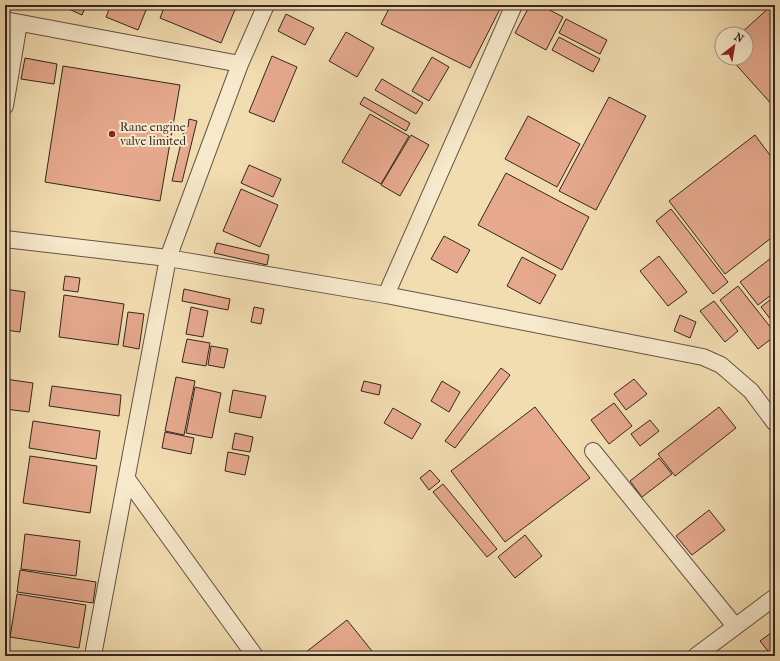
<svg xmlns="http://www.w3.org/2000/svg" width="780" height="661" viewBox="0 0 780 661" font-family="'IM FELL French Canon',serif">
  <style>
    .building { fill: #e6a98e; stroke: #342620 }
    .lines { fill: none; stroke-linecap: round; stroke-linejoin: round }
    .street-casing { stroke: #645444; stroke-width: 18 }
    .street { stroke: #f7e9cc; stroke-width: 16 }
    .poi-dot { fill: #8f2418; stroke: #f7e9cc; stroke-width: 1.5 }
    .labels { text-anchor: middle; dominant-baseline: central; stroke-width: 4; stroke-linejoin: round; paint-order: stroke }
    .poi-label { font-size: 12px; fill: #342620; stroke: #f7e9cc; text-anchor: start }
  </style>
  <rect width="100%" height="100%" fill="#f2ddb1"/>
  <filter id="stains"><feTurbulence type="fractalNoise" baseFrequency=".005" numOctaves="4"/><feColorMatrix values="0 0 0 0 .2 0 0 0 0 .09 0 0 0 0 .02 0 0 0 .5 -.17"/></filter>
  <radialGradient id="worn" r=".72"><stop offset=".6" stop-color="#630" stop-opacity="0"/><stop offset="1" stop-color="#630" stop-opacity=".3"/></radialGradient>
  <path class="building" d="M60 5H86L82 15Z
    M111 5H148L138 30 106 17Z
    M165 5H237L221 43 160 18Z
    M391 5H502L470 68 381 24Z
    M530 5H540L563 17 546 50 515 33Z
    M772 5H775V108L730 58H746V34H740Z
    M286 14 314 28 305 45 278 31Z
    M566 19 607 40 600 54 559 33Z
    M346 32 374 48 357 77 329 61Z
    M559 37 600 59 593 72 552 50Z
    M272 56 297 67 274 122 249 112Z
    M432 57 449 67 429 101 412 91Z
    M25 58 57 64 54 84 21 79Z
    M63 66 180 85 160 201 45 182Z
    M382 79 423 103 416 114 375 90Z
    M364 97 410 123 406 131 360 104Z
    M609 97 646 116 596 210 559 191Z
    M370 114 409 136 381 184 342 162Z
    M528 116 580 144 557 187 505 159Z
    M189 119 197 121 182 182 172 181 185 126 188 127Z
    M411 135 429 145 400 196 381 185Z
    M755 135 775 162V235L725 274 669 201Z
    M249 165 281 179 273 197 241 183Z
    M506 173 589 217 562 270 478 225Z
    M241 189 278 205 260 247 223 231Z
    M671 209 728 282 713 294 656 221Z
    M444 236 470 250 457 273 431 259Z
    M217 243 269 255 267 265 214 253Z
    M775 255V292L758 305 740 282Z
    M659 256 687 292 668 306 640 271Z
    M522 257 556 275 540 304 507 286Z
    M65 276 80 278 78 292 63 290Z
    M738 286 775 333V336L758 349 720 300Z
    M5 289 25 292 20 332 5 330Z
    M184 289 230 299 228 310 182 301Z
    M64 295 124 304 118 345 59 337Z
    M775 296V325L761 307Z
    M714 301 738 331 725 342 700 311Z
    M191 307 208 311 203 337 186 334Z
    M254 307 264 309 261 324 251 322Z
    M128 312 144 314 139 349 123 346Z
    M680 315 696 322 690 338 674 331Z
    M187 339 210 343 206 366 182 362Z
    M211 346 228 349 224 368 208 365Z
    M501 368 510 375 455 448 445 441Z
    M176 377 195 381 184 435 165 431Z
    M5 379 33 383 29 412 5 409Z
    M634 379 647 394 626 410 614 394Z
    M364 381 381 385 379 395 361 391Z
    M442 381 460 392 449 412 431 401Z
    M52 386 121 395 119 416 49 406Z
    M195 387 221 393 212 438 186 433Z
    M233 390 266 396 261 418 229 412Z
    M614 403 632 426 609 444 591 420Z
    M535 407 590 478 505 542 451 471Z
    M719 407 736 428 675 476 658 454Z
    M393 408 421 424 412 439 384 423Z
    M650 420 659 431 640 446 631 434Z
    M33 421 100 431 96 459 29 448Z
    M165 432 194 438 191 454 162 448Z
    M235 433 253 437 250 452 232 449Z
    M228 452 249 456 245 475 225 471Z
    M30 456 97 466 90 513 23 503Z
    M659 458 672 474 642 497 630 481Z
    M430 470 440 481 429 490 420 478Z
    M443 484 497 549 487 557 433 492Z
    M709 510 725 530 692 555 676 536Z
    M25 534 80 541 76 576 21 569Z
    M525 535 542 556 515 578 498 557Z
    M20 570 96 582 93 603 17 592Z
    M17 594 86 605 79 648 10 637Z
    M347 620 376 656H301Z
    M775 630V656H772L760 641Z"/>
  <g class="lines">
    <defs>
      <path id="street" d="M5 20 240 64
        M5 106 19 23
        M5 239 168 258 386 295 703 357 721 365 751 391 775 423
        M386 295 514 5
        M593 451 735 626
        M127 479 255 656
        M94 650 168 258 240 64 266 5
        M696 656 775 597"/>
    </defs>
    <use href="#street" class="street-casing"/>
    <use href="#street" class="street"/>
  </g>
  <circle class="poi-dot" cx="112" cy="134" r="4"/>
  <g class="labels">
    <g class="poi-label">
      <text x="120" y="127">Rane engine<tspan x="120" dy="14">valve limited</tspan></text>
    </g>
  </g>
  <rect width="780" height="661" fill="none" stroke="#f2ddb1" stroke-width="20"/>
  <rect x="6" y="6" width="768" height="649" fill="none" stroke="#342620" stroke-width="2"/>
  <rect x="10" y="10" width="760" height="641" fill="none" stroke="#342620"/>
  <g transform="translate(734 46) rotate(31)"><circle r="19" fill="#f7e9cc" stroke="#a99b87"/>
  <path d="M0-3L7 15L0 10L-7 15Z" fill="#8f2418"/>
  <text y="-6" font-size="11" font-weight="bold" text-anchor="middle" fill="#342620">N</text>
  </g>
  <rect width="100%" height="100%" filter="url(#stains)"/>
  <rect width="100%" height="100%" fill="url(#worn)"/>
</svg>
